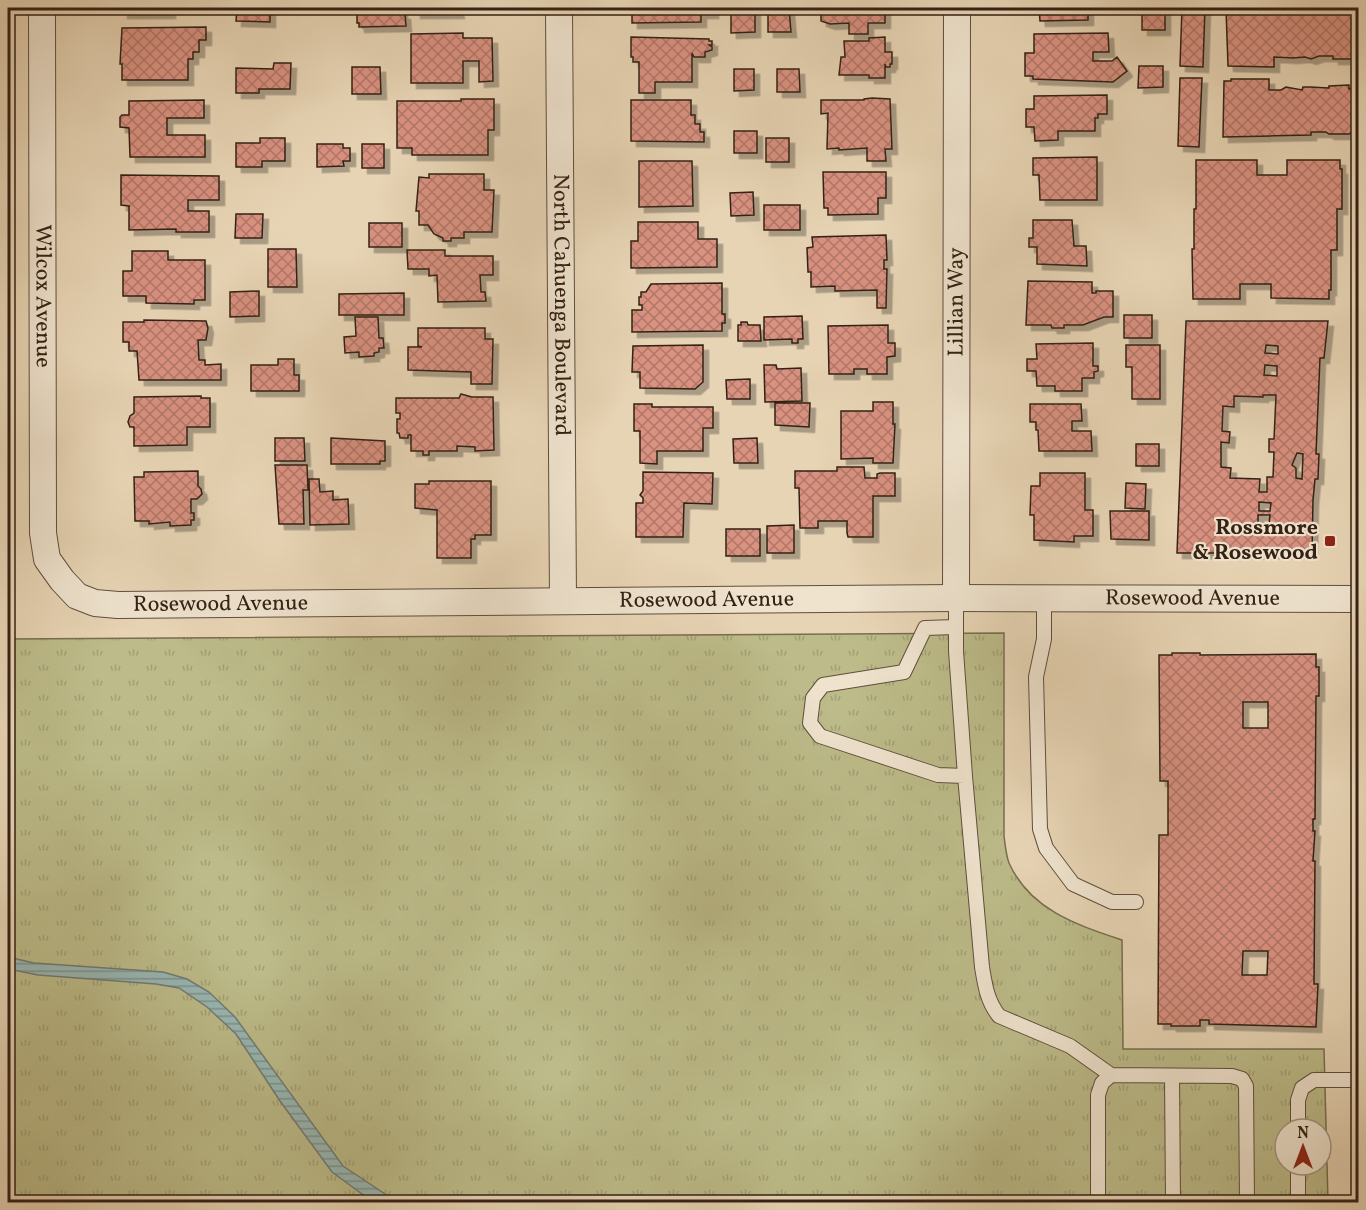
<svg xmlns="http://www.w3.org/2000/svg" width="1366" height="1210" viewBox="0 0 1366 1210" font-family="Vollkorn,serif">
  <style>
    .grass { fill: url(#grass-tufts); stroke: #786e4e; stroke-width: 1.5; fill-rule: evenodd }
    .water { fill: url(#water-rules); stroke: #707b73; stroke-width: 1.5 }
    .building { fill: url(#building-cross-hatch); stroke: #332114; stroke-width: 1.5; fill-rule: evenodd; filter: url(#shadow) }
    .lines { fill: none; stroke-linecap: round; stroke-linejoin: round }
    .service-casing { stroke: #604e3c; stroke-width: 16 }
    .minor-casing { stroke: #604e3c; stroke-width: 28 }
    .service { stroke: #efe3ce; stroke-width: 14 }
    .minor { stroke: #efe3ce; stroke-width: 26 }
    .poi-dot { fill: #8f2418; stroke: #efe3ce; stroke-width: 2 }
    .labels { text-anchor: middle; dominant-baseline: central; stroke-width: 4.5; stroke-linejoin: round; paint-order: stroke }
    .street-label { font-size: 22px; fill: #332114; stroke: #efe3ce }
    .poi-label { font-size: 22px; font-weight: bold; fill: #332114; stroke: #efe3ce; text-anchor: end }
  </style>
  <defs>
    <pattern id="grass-tufts" width="24" height="20" patternUnits="userSpaceOnUse" patternTransform="scale(1.5)"><rect width="24" height="20" fill="#bcbb89"/><path d="M3 7l-1-3M5 7V3M7 7l1-3M15 17l-1-3M17 17v-4M19 17l1-3" fill="none" stroke="#a2a075"/></pattern>
    <pattern id="water-rules" width="6" height="5" patternUnits="userSpaceOnUse" patternTransform="scale(1.5)"><rect width="6" height="5" fill="#98b7b3"/><path d="M0 2.5h6" fill="none" stroke="#7d9490"/></pattern>
    <pattern id="building-cross-hatch" width="8" height="8" patternUnits="userSpaceOnUse" patternTransform="scale(1.5)"><rect width="8" height="8" fill="#d99180"/><path d="M0 0l8 8M0 8l8-8" fill="none" stroke="#b17668"/></pattern>
    <filter id="shadow"><feDropShadow dx="5.5" dy="5.5" stdDeviation="0" flood-color="#0004"/></filter>
  </defs>
  <rect width="100%" height="100%" fill="#e7d4b4"/>
  <filter id="stains"><feTurbulence type="fractalNoise" baseFrequency=".00333" numOctaves="4"/><feColorMatrix values="0 0 0 0 .2 0 0 0 0 .09 0 0 0 0 .02 0 0 0 .5 -.17"/></filter>
  <radialGradient id="worn" r=".72"><stop offset=".6" stop-color="#630" stop-opacity="0"/><stop offset="1" stop-color="#630" stop-opacity=".3"/></radialGradient>
  <path class="grass" d="M1004 633V836C1005 844 1006 855 1009 863 1030 910 1077 925 1122 940L1123 1049H1324L1328 1202H8V639ZM1285 1129H1321V1165H1285Z"/>
  <path class="water" d="M8 957 34 963 163 972 187 979 209 992 235 1017 343 1166 397 1202H373L332 1172 280 1101 236 1034 207 1007 179 988 156 984 38 975 8 969Z"/>
  <path class="building" d="M122 8H170V13H122Z
    M237 8H270V22L236 21Z
    M357 8H402V14H405L406 26 359 27V23H357Z
    M415 8H469L458 9 459 13H415Z
    M632 8H713V13H701V22L632 23Z
    M731 8H755V32L731 33Z
    M768 8H789L791 32H768Z
    M821 8H885V23H868V34H849V23L830 24 821 21Z
    M1039 8H1090H1088V20L1040 21Z
    M1142 8H1165V30H1142Z
    M1182 8H1205L1203 67 1180 66Z
    M1280 8V11H1289V14H1294V9H1308V14L1330 13V9L1356 8V57H1353V59H1333V56H1319L1311 59 1305 57 1293 58 1274 57V67L1228 66 1226 9Z
    M206 27V40H199V52H193V59H188V80H122V64H120L122 28Z
    M463 33V38H492L493 81 479 82V61H463V83H411V34Z
    M1108 33 1109 52H1093V61H1112L1117 57 1127 71 1113 82 1033 79V76H1025V53H1034V34Z
    M631 37 709 39V41H712V45H709L712 47V50L705 52V57H694L692 53V82H655V93H639V62H633V57H631Z
    M885 37V52H892V64H890V67H886L885 64V78H869V75H839L841 57H845L844 41H869V38Z
    M274 63H291L290 89H259V93H236V68L273 69Z
    M1139 66H1163V87L1138 88Z
    M352 67H380L381 94H352Z
    M734 69H754V90L734 91Z
    M777 69H799L800 92H777Z
    M1180 78H1202L1199 147 1178 146Z
    M1231 79H1269V90H1281L1286 87 1302 90 1303 87H1310L1329 88V86L1349 85V89L1352 88 1353 131 1349 134H1329L1326 132H1311V135L1223 137 1224 81H1231Z
    M1107 95V114H1098V118H1095V131H1058V140L1035 141 1034 127H1026V109H1034V96Z
    M872 98 890 99 892 149H885L886 161H867V148L839 150V148L827 149 828 113 821 114V100H864V99Z
    M461 99H494V130H488V155H412V148H397V101H461Z
    M204 100V118H167V135H205V157H130L129 128 120 127V117L122 115H129V101Z
    M631 100H691V115H695V124H700V132H704V142L631 141Z
    M734 131H757V153H734Z
    M260 138H285V161H262V167H236V143H260Z
    M766 138H789V162H766Z
    M317 144H343V148H350V161H343L344 166 317 167Z
    M362 144H384V168H362Z
    M1097 157V200H1040L1039 175H1033V158Z
    M1196 160H1257V175H1287V160H1340V169H1342V209H1337V250H1331V290H1329V299L1271 298V284H1240V299H1193L1192 249H1194V209H1196Z
    M639 161H692L693 206 639 207Z
    M823 172H886V198H878V214L828 215V208H824Z
    M429 174H484V190H494L492 232H464V238H451V241H443V238L434 234 428 225H419V211H416L419 177 429 178Z
    M121 175 219 176V200H188V211H209V232H176V229L129 230V206L121 205Z
    M753 192 754 215 731 216 730 193Z
    M764 205H800V230H764Z
    M236 214H263L262 238H235Z
    M1033 220H1072L1074 246H1086L1087 266 1037 264V247H1029V238H1033Z
    M638 222H698V239H717V267L631 268V241H638Z
    M369 223H402V247H369Z
    M886 235 887 260H884V269H887L886 308H877V290L835 291V286L811 287V272H808L807 248 813 247 812 237Z
    M268 249H296L297 287H268Z
    M407 250H445V256H493V275H480L481 292H485L486 301 438 302 437 275 429 276V269H408Z
    M132 251H168V260H205V300H194V304L146 303V296H123V271H132Z
    M1028 281 1092 282V293H1096V291H1113V317H1104L1083 325H1064V328H1052L1051 325H1026Z
    M722 283V314H725V323H722V331L632 332V310H642V305H639V297H641V292H646L651 284Z
    M259 291V316L230 317V292Z
    M404 293V315H339V294Z
    M1124 315H1152V338H1124Z
    M802 316 803 339H798V343H792V339L764 340V317Z
    M355 317H378L379 338H383L384 348H379V352L374 353V356L359 357V352L345 353 344 337 356 336Z
    M144 320 206 321 208 328 206 340H198L199 360H205V365L221 364V380H139L137 351H129V342H123V322H144Z
    M1186 321H1328L1324 358H1320L1316 454H1319L1318 479H1315L1313 500 1312 553H1177ZM1266 345 1278 346V354L1265 353ZM1265 365 1277 366V376L1264 375ZM1263 395H1276L1274 439H1269V452H1274L1273 477H1267V492H1259L1260 479 1230 478 1231 468 1221 467V442L1229 443 1230 432 1222 431 1223 406 1234 407V396L1263 397ZM1297 453 1303 454 1302 479 1296 478V468L1292 465ZM1259 502 1271 503 1270 511H1259ZM1258 515H1270L1269 524 1258 523Z
    M741 322H747L748 325H760L761 341H738V325H741Z
    M888 325V343H895V356L887 357V374H867V369H854V374H829L828 326Z
    M418 328H485V339H493L492 384H471V372L408 370V347H422L418 346Z
    M1093 343V366H1098V371L1094 372V378H1082V391H1055V386H1037L1036 371H1027V359H1037L1036 344Z
    M703 345V382L695 389 640 388V372H632L633 346Z
    M1126 345H1160V399H1132V367H1126Z
    M278 359H294V375H299V391H251V365H278Z
    M764 365H776L777 369 801 368 802 401 765 402Z
    M750 379V399H727L726 380Z
    M461 394 472 397H493L494 450 475 451V447L457 446V451H429V455H423V451H411V435H408V438H400L399 433H397V419H400V413H396V398H459Z
    M201 396V398H210V427H187V445L134 446V427H130L128 422 130 416 134 413V397Z
    M873 402H893V424H895L893 463H873V458L841 459V411H873Z
    M775 403H810L809 427 775 425Z
    M634 404H652V407H713V428H703V451H657V464L640 463V431H634Z
    M1030 404H1081L1082 421H1072V431H1091L1092 451H1039L1038 430H1036V422H1030Z
    M275 438H304L305 461H275Z
    M331 438 385 441V461H380V464H331Z
    M757 438 758 463H734L733 439Z
    M1136 444H1159V466H1136Z
    M275 465H307L308 490H303L304 524H279Z
    M837 467H864L865 478H877V474L880 473H895V496H873V537H848L847 533V521H818V528H800L799 488H795V471H837Z
    M198 471V486L201 489 202 494 197 499H191V513H194V520H191V525L170 526V522L149 524V521H135L134 477H144V472Z
    M643 472 713 473 712 504 684 503 683 537H636V503H643V498L640 495 643 491Z
    M1040 473H1085V510H1093V536H1074V542L1034 540V515H1030L1031 486H1040Z
    M309 479H319L320 492 333 491V500L348 499 349 524 310 525Z
    M429 481H491V535H475V539H471V558H437V510L415 508V484H429Z
    M1126 483 1146 484 1145 509 1125 508Z
    M1110 511H1149V540L1111 539Z
    M794 525V553H767V526Z
    M726 529H760V556H726Z
    M1172 653H1200V655L1316 654V667H1319V696H1316L1315 819H1313V831H1315L1313 861H1315L1314 984H1318L1316 1027 1209 1024V1020H1200V1026H1171V1024H1158L1159 835H1168V781H1160L1159 655H1172ZM1243 702H1268V728H1243ZM1243 951H1268L1267 975H1242Z"/>
  <g class="lines">
    <defs>
      <path id="service" d="M956 598V651L965 776 982 967C985 985 987 1001 999 1016L1070 1046 1111 1075 1232 1076 1242 1079 1246 1086 1247 1202
        M1044 600V639L1036 677 1040 829 1046 848 1073 884 1112 902H1136
        M955 627 925 628 904 672 823 685 813 698 810 723 820 736 926 771 938 775 965 776
        M1172 1076 1173 1202
        M1298 1129V1100L1302 1088 1314 1080H1358
        M1298 1165V1202
        M1098 1202V1095L1102 1083 1111 1075"/>
      <g id="minor">
        <path id="s1" d="M42 8 43 533 47 559 62 580 77 596 95 603 118 605 956 598 1358 599"/>
        <path id="s2" d="M559 8 563 601"/>
        <path id="s3" d="M956 598 957 8"/>
      </g>
    </defs>
    <use href="#service" class="service-casing"/>
    <use href="#minor" class="minor-casing"/>
    <use href="#service" class="service"/>
    <use href="#minor" class="minor"/>
  </g>
  <rect class="poi-dot" x="1324" y="535" width="12" height="12" rx="3"/>
  <g class="labels">
    <g class="street-label">
      <text stroke="none"><textPath href="#s1" startOffset="288">Wilcox Avenue</textPath></text>
      <text stroke="none"><textPath href="#s3" startOffset="296">Lillian Way</textPath></text>
      <text stroke="none"><textPath href="#s2" startOffset="297">North Cahuenga Boulevard</textPath></text>
      <text stroke="none"><textPath href="#s1" startOffset="1716">Rosewood Avenue</textPath></text>
      <text stroke="none"><textPath href="#s1" startOffset="1230">Rosewood Avenue</textPath></text>
      <text stroke="none"><textPath href="#s1" startOffset="744">Rosewood Avenue</textPath></text>
    </g>
    <g class="poi-label">
      <text x="1318" y="528">Rossmore<tspan x="1318" dy="25">&amp; Rosewood</tspan></text>
    </g>
  </g>
  <rect width="1366" height="1210" fill="none" stroke="#e7d4b4" stroke-width="30"/>
  <rect x="9" y="9" width="1348" height="1192" fill="none" stroke="#332114" stroke-width="3"/>
  <rect x="15" y="15" width="1336" height="1180" fill="none" stroke="#332114" stroke-width="1.5"/>
  <g transform="translate(1303 1147)"><circle r="28" fill="#efe3ce" stroke="#a49584" stroke-width="1.5"/>
  <path d="M0-4.5L10 22L0 15L-10 22Z" fill="#8f2418"/>
  <text y="-9" font-size="16" font-weight="bold" text-anchor="middle" fill="#332114">N</text>
  </g>
  <rect width="100%" height="100%" filter="url(#stains)"/>
  <rect width="100%" height="100%" fill="url(#worn)"/>
</svg>
